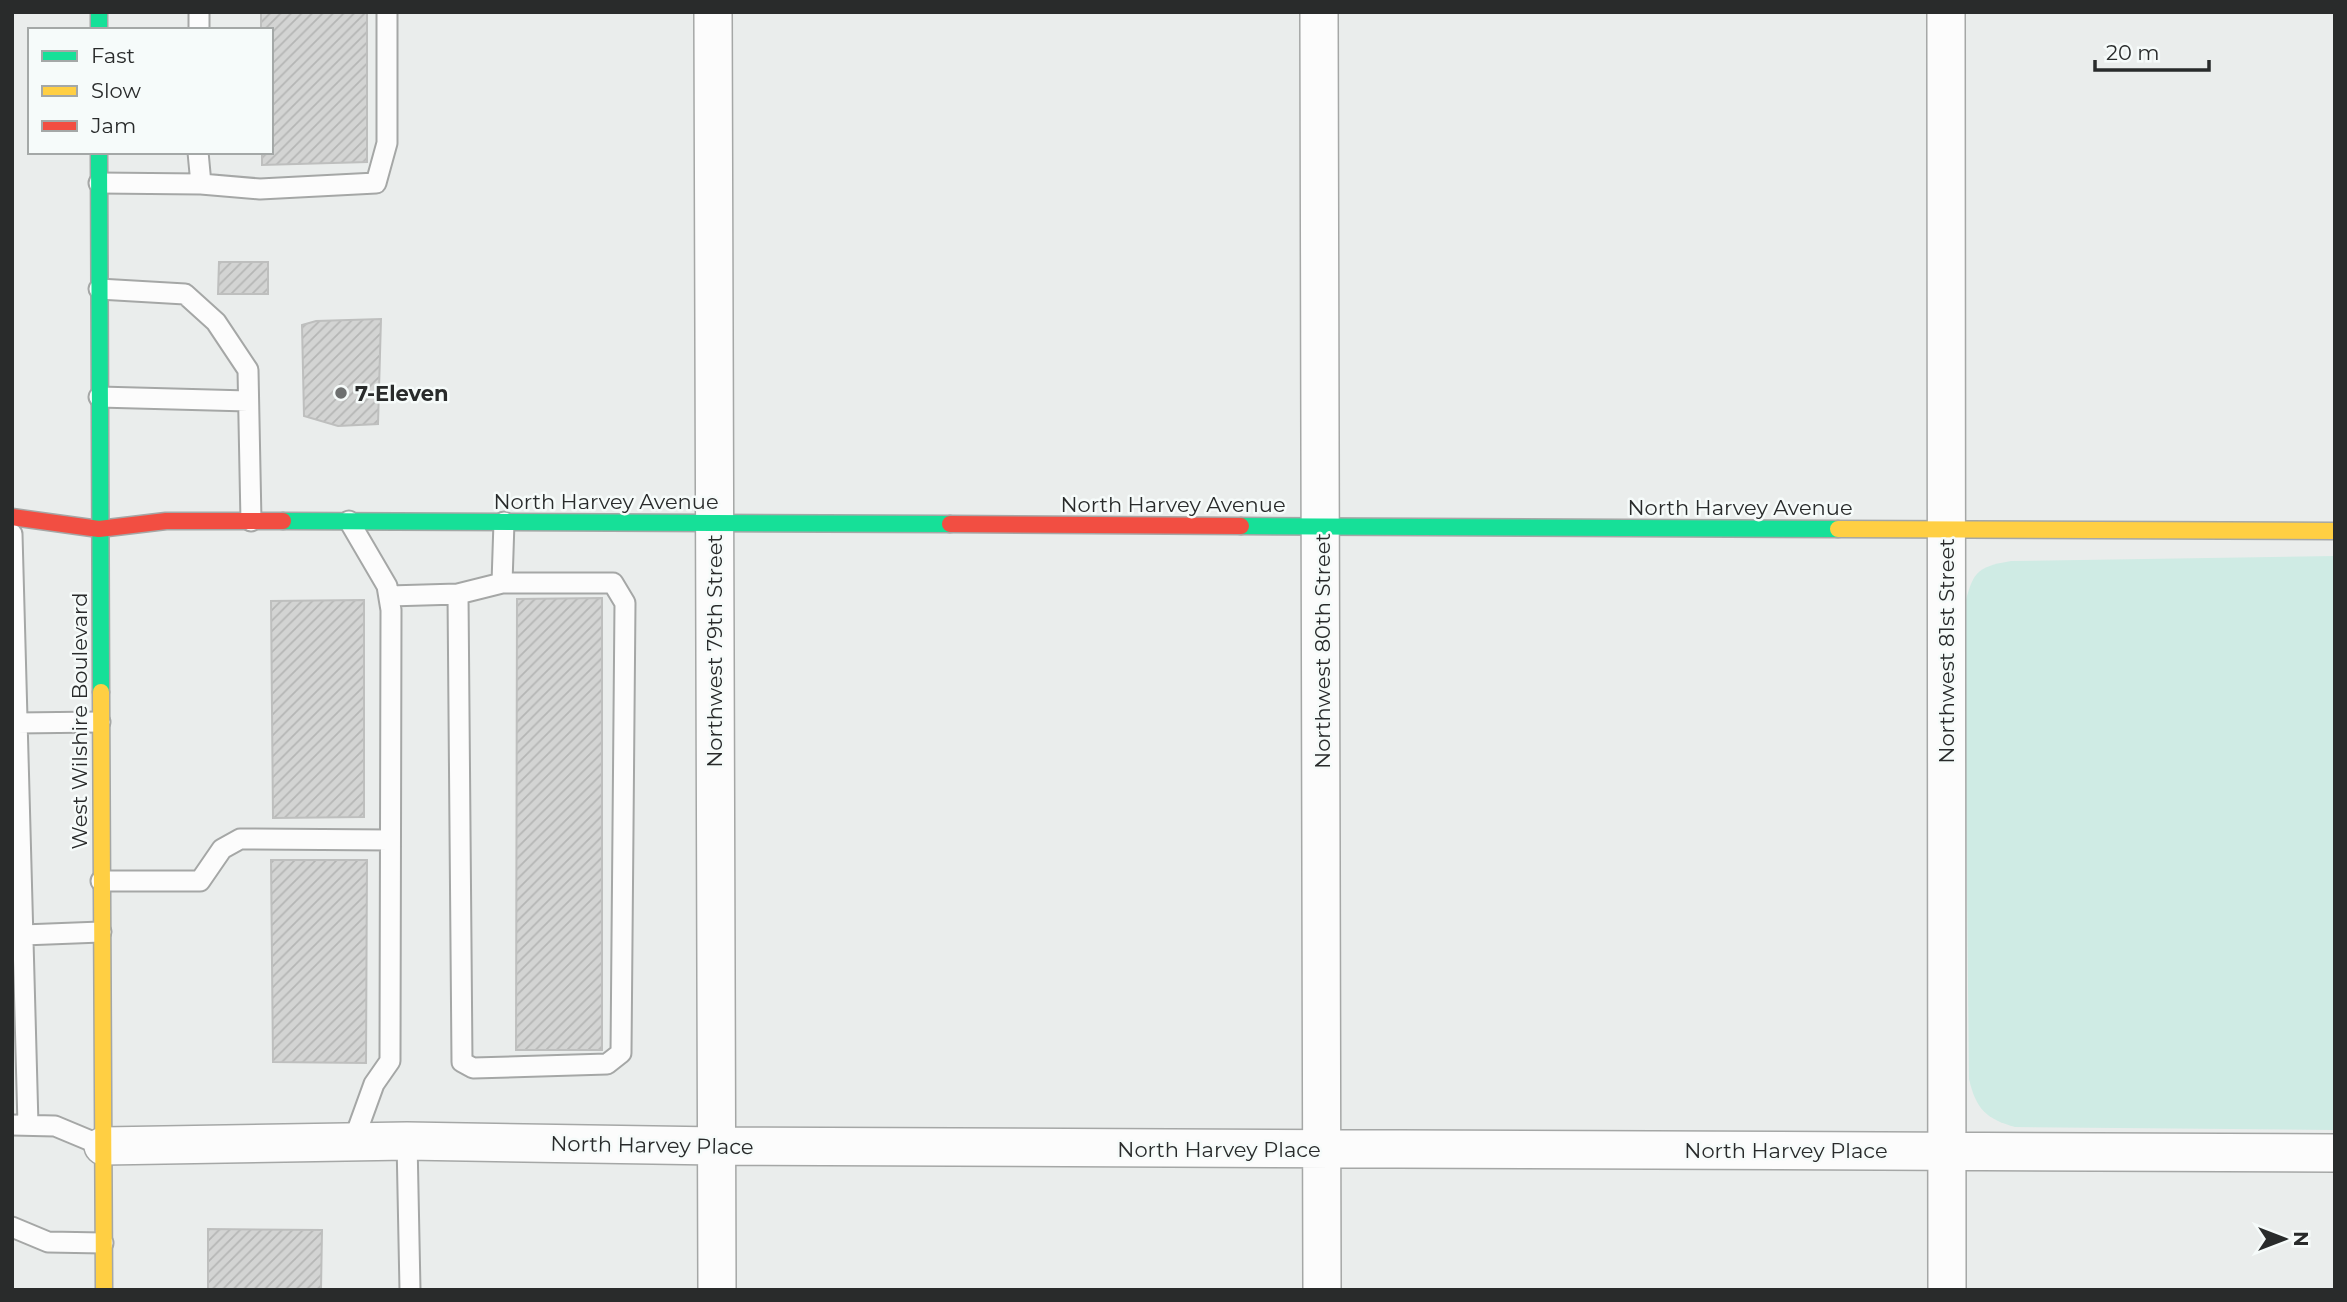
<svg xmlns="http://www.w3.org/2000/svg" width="2347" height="1302" viewBox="0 0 2347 1302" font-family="Montserrat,sans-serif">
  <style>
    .green { fill: #cfebe4 }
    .building { fill: url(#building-hatch); stroke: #bebfbe; stroke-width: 2 }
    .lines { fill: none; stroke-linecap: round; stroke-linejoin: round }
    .lane-casing { stroke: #a5a7a6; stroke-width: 23 }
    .street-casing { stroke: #a5a7a6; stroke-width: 40 }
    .fast-casing { stroke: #a5a7a6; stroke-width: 19 }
    .slow-casing { stroke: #a5a7a6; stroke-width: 19 }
    .jam-casing { stroke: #a5a7a6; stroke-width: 19 }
    .lane { stroke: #fcfcfc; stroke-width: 19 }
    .street { stroke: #fcfcfc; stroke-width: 37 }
    .fast { stroke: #16e098; stroke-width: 16 }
    .slow { stroke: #ffcf43; stroke-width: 16 }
    .jam { stroke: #f24e42; stroke-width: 16 }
    .poi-dot { fill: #6d6f6f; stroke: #f6fbfa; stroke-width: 2.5 }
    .labels { text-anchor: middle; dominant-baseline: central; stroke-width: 5; stroke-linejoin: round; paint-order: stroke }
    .poi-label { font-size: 21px; font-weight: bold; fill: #292b2b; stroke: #f6fbfa; text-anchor: start }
    .street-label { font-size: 21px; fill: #292b2b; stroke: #f6fbfa }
  </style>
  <defs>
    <pattern id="building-hatch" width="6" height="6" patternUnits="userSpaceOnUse" patternTransform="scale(1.75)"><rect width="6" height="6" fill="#d3d4d3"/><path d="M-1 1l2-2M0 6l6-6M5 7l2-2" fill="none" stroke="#b5b6b5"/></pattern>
  </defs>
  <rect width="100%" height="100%" fill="#eaedec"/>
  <path class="green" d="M2335 556V1130L2015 1127C1986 1119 1976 1109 1969 1079L1964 607C1973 573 1975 567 2011 561Z"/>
  <path class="building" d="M261 12H367V162L262 165V152H271V30H261Z
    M219 262H268V294H218Z
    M381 319 378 424 338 426 304 416 302 325 316 321Z
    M602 598V1050H516L517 599Z
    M364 600V817L273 818 271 601Z
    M271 860H367L366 1063 273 1062Z
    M208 1229 322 1230 321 1290H208Z"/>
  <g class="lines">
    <defs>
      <path id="lane" d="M199 30V12
        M198 152 201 184 260 189 376 183 387 143V12
        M99 183 201 184
        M99 289 185 294 216 322 248 370 251 521
        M99 397 248 401
        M349 521 387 586 391 610 390 1061 374 1084 353 1142
        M12 534 28 1125
        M502 583H613L625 603 621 1053 607 1064 473 1068 462 1062 458 594 502 583 504 522
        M389 596 458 594
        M17 723 100 722
        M101 881H200L222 849 240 839 390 840
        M23 935 101 932
        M12 1125 55 1126 103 1146
        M407 1141 410 1290
        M12 1227 48 1242 103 1243"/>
      <path id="street" d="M713 12 717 1290
        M1319 12 1322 1290
        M1946 12 1947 1290
        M103 1146 407 1141 717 1146 2335 1153"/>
      <path id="fast" d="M99 12V30
        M99 152 101 692
        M283 521 950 524
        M1241 526 1838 529"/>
      <path id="slow" d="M1838 529 2335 531
        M101 692 104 1290"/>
      <path id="jam" d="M12 517 99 529 166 521H283
        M950 524 1241 526"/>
    </defs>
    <use href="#lane" class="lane-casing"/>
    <use href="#street" class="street-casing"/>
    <use href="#fast" class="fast-casing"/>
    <use href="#slow" class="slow-casing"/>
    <use href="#jam" class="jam-casing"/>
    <use href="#lane" class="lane"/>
    <use href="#street" class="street"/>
    <use href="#fast" class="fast"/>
    <use href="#slow" class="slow"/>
    <use href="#jam" class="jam"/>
  </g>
  <circle class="poi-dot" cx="341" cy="393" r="7"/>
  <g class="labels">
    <g class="poi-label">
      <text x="355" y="393">7-Eleven</text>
    </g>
    <g class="street-label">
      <text x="606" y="501">North Harvey Avenue</text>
      <text x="1173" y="504">North Harvey Avenue</text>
      <text x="1740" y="507">North Harvey Avenue</text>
      <text transform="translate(714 651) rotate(-90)">Northwest 79th Street</text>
      <text transform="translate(1322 651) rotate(-90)">Northwest 80th Street</text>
      <text transform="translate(1946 651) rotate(-90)">Northwest 81st Street</text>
      <text transform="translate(79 721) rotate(-90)">West Wilshire Boulevard</text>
      <text transform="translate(652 1145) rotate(1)">North Harvey Place</text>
      <text x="1219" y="1149">North Harvey Place</text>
      <text x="1786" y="1150">North Harvey Place</text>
    </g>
  </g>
  <rect width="2347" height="1302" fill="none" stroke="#292b2b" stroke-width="28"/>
  <rect x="28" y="28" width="245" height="126" fill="#f6fbfa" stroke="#a4a8a7" stroke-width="2"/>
  <rect x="42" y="51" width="35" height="10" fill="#16e098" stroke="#a4a8a7" stroke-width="2"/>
  <text x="91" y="63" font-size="21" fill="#292b2b">Fast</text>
  <rect x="42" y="86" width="35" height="10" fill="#ffcf43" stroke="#a4a8a7" stroke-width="2"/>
  <text x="91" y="98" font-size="21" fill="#292b2b">Slow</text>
  <rect x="42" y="121" width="35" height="10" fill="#f24e42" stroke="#a4a8a7" stroke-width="2"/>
  <text x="91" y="133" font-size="21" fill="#292b2b">Jam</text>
  <g transform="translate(2284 1239) rotate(90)" stroke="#f6fbfa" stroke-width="5" paint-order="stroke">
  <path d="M0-5L12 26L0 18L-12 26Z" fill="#292b2b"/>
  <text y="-10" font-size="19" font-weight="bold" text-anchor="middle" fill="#292b2b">N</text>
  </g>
  <path d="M2095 60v10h114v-10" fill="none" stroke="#292b2b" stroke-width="3.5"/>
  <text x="2106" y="60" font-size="21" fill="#292b2b" stroke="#f6fbfa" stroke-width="5" paint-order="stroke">20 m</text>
</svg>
